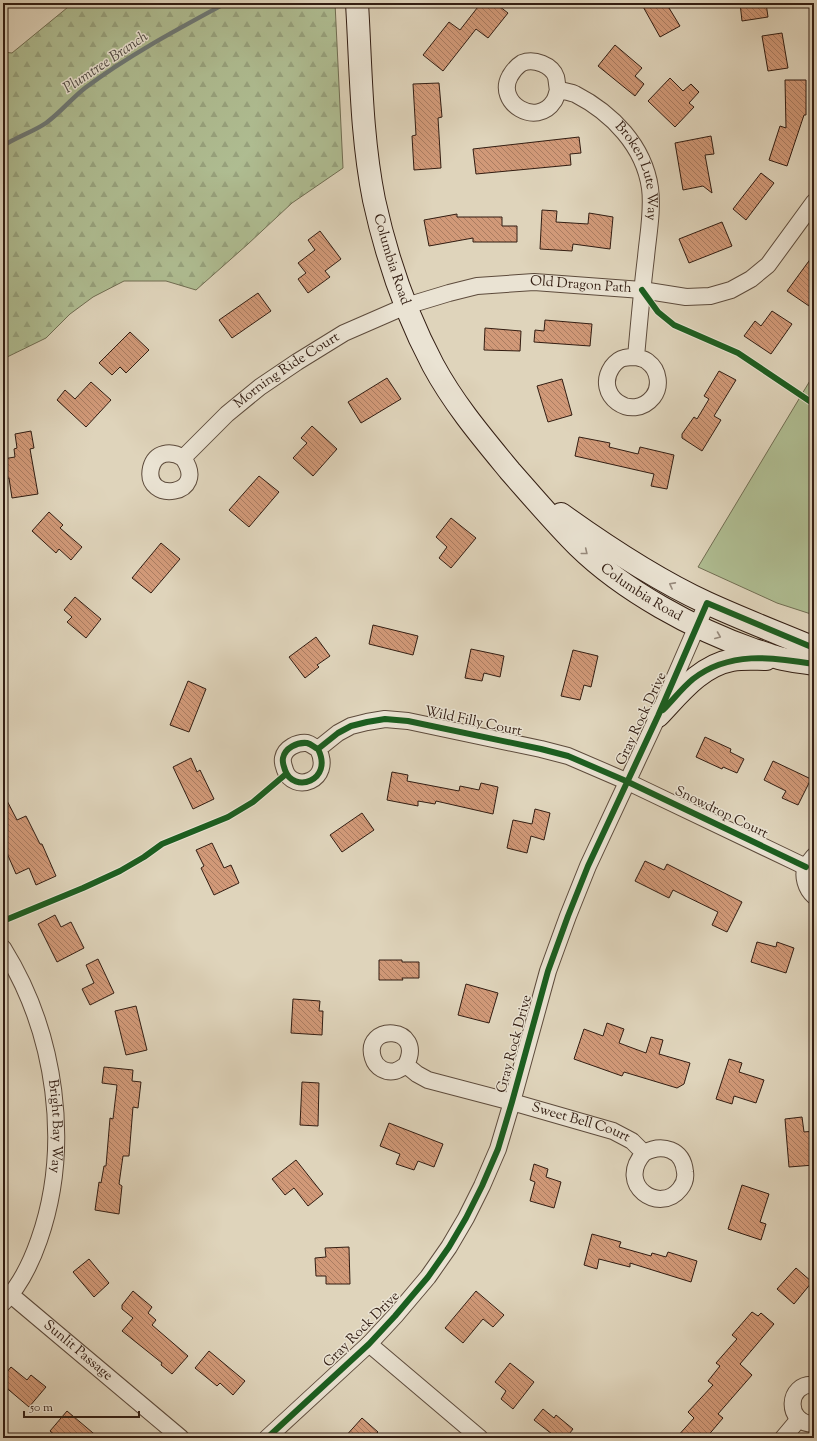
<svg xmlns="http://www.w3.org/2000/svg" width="817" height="1441" viewBox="0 0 817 1441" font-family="'Sorts Mill Goudy',serif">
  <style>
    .forest { fill: url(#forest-firs); stroke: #706d52 }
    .park { fill: #afbd92; stroke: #706d52 }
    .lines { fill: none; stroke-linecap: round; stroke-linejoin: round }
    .stream { stroke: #6e7976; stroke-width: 4.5 }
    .building { fill: url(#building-back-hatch); stroke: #321d12 }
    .street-casing { stroke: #5d4b3c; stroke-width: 18 }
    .secondary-casing { stroke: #321d12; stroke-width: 24 }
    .path { stroke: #321d12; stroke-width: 2.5; stroke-dasharray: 3 2; stroke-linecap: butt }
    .street { stroke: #eae3d3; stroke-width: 16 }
    .secondary { stroke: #eae3d3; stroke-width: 22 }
    .cycleway-casing { stroke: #eae3d3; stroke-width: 8 }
    .cycleway { stroke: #1b5e20; stroke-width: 6 }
    .oneway { stroke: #978a7c }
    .labels { text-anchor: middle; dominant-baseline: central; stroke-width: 3; stroke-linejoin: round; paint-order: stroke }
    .street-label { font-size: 14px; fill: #321d12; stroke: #eae3d3 }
    .water-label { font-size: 15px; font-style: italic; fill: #504b44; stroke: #eae3d3 }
  </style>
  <defs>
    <pattern id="forest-firs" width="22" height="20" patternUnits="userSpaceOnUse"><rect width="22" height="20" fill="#afbd92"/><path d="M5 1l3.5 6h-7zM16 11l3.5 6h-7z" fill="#97a27d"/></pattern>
    <pattern id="building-back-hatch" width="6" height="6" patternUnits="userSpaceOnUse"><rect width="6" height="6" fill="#d19978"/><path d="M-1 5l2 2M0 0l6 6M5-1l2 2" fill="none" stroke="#aa7c61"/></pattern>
  </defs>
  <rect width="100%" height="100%" fill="#dfd4bb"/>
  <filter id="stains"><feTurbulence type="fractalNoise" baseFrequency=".005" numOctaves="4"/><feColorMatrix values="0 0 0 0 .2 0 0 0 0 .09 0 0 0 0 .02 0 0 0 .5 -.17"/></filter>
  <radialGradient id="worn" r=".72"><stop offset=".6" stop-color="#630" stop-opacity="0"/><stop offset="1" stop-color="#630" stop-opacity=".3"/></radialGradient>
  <path class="forest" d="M73 3H335L343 168 292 203 248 244 196 290 166 281H124L93 297 70 314 46 338 3 359V52L12 53Z"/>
  <path class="park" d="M814 374V615L777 603 698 567Z"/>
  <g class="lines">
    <path class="stream" d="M3 146C16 137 33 132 46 123 60 113 71 99 85 88 129 55 178 29 226 3"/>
  </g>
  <path class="building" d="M481 3H495L508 13 488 38 476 29 443 71 423 55 449 22 460 30Z
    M641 3H666L680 26 660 37Z
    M740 3H766L768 17 742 21Z
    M782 33 788 68 768 71 762 36Z
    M615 45 642 68 635 76 644 84 635 96 598 66Z
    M670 78 683 91 691 84 699 92 689 103 694 107 675 127 648 101Z
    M785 80H806V115H804L787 166 769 160 780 126 786 128Z
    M439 83 442 117 438 118 441 168 414 170 412 136 416 135 413 84Z
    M711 136 714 154 705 155 712 193 703 186 683 190 675 143Z
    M579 137 581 153 570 154 571 165 476 174 473 149Z
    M761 173 774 183 746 220 733 209Z
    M542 210 557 211 556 222 588 224 589 213 613 217 610 249 573 244 572 251 540 249Z
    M457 214V217H502V226H517V242H473V238L429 246 424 220Z
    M722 222 732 246 689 263 679 239Z
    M320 231 341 259 325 271 330 277 308 293 298 279 306 273 298 263 315 250 308 240Z
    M814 254V299L809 306 787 291Z
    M258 293 271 311 232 338 219 320Z
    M772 311 792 324 771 354 744 336 755 321 761 326Z
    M545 320 592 324 590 346 534 342 535 330 544 331Z
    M485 328 521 331 520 351 484 350Z
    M130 332 149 350 126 373 120 367 112 375 99 363Z
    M719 371 736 380 714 416 721 420 702 451 682 438V434L694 417 697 419 709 399 704 396Z
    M387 378 401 399 361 423 348 402Z
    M562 379 572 415 548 422 537 386Z
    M91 382 111 400 86 427 57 400 65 390 75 399Z
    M312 426 337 449 313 476 293 458 307 443 301 438Z
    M31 431 34 448 30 449 38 494 12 498 9 478 3 479V459L15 457 14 449 17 448 15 434Z
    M579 437 610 443 609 447 638 454 640 447 674 455 667 489 651 486 654 474 575 456Z
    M259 476 279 492 249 527 229 510Z
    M49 512 63 525 60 528 82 547 71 560 59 549 56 553 32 531Z
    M451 518 476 538 451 568 439 558 447 547 436 537Z
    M161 543 180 559 151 593 132 578Z
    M75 597 101 619 86 638 67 622 72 617 64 610Z
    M373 625 418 636 413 655 369 644Z
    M316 637 330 656 317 665 319 667 305 678 289 657Z
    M471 649 504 656 500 677 484 673 482 681 465 678Z
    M573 650 598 656 591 687 584 685 580 700 561 696Z
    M188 681 206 689 189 732 170 725Z
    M705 737 731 749 730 752 744 759 737 773 723 767 722 769 696 757Z
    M191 758 197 772 200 770 214 799 193 809 173 767Z
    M773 761 811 779 798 805 782 798 786 791 764 780Z
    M392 772 408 775 407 781 459 791 460 786 479 790 481 783 498 787 493 814 436 801 435 804 418 801V806L387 800Z
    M3 793 17 820 26 816 40 844H42L56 876 36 885 29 868 16 874 3 844Z
    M535 809 550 813 544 840 531 836 527 853 507 848 513 820 532 824Z
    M362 813 374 830 342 852 330 835Z
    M212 843 224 868 231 865 239 883 214 895 201 868 204 866 196 850Z
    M645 861 664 870 667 864 742 902 727 932 712 925 718 912 673 890 669 898 635 881Z
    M55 915 61 927 71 922 84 948 57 962 38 924Z
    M757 942 776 947 777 942 794 948 786 973 751 962Z
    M98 959 114 993 90 1005 82 989 94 983 86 965Z
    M379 960H402V962H419V978H402L403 980H379Z
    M466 984 498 993 489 1023 458 1015Z
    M293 999 320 1001 319 1011H323L322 1035 291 1033Z
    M136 1006 147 1050 126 1055 115 1011Z
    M607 1023 624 1029 619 1043 646 1053 651 1037 663 1040 659 1054 690 1063 684 1084 677 1088 624 1072 622 1076 574 1059 584 1029 603 1036Z
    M729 1059 742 1063 739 1072 764 1080 756 1103 734 1096 732 1104 716 1099Z
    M104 1067 133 1070 132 1081 141 1082 138 1108 133 1107 129 1156H123L119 1184 122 1186 119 1214 95 1210 99 1182 101 1183 104 1166H106L110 1118 113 1119 117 1085 102 1083Z
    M302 1082 319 1083 318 1126 300 1125Z
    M802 1117 804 1132 814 1131V1165L789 1167 785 1119Z
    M389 1123 443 1144 434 1167 418 1161 414 1170 396 1164 400 1154 380 1146Z
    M296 1160 323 1194 308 1206 294 1188 285 1195 272 1179Z
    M534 1164 548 1169 546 1177 561 1182 554 1208 530 1201 535 1182 530 1180Z
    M742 1185 769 1194 760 1222 766 1224 761 1240 728 1229Z
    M592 1234 621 1242 619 1247 651 1256 652 1253 666 1257 668 1252 697 1261 691 1282 630 1263V1267L599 1259 597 1269 584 1265Z
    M349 1247 350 1284H326V1276H316L315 1258 326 1257 325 1248Z
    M89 1259 109 1283 94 1297 73 1272Z
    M796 1268 812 1282 794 1304 777 1289Z
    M133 1291 152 1307 148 1313 156 1320 152 1325 188 1356 172 1374 161 1365 162 1363 122 1331 133 1318 122 1309V1305Z
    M476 1291 504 1315 493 1327 483 1319 463 1343 445 1328Z
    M752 1312 758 1316 761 1313 774 1324 740 1364 752 1375 718 1414 723 1418 706 1438H676L694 1418 688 1412 713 1385 708 1381 720 1366 716 1363 737 1339 732 1335Z
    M209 1351 245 1381 233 1395 220 1383 217 1386 195 1368Z
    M510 1363 534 1382 513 1409 501 1399 506 1391 495 1382Z
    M11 1367 27 1380 31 1375 46 1387 29 1407 3 1385V1377Z
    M543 1409 554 1418 556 1415 573 1429 566 1438H557L534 1420Z
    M67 1411 99 1438H58L50 1431Z
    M362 1418 378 1432 372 1438H344Z"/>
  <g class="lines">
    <defs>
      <g id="street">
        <path id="s1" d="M558 90C557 93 556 98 554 101 537 128 495 103 510 76 513 71 517 66 522 63 534 58 552 65 556 77 557 81 557 86 558 90 564 91 570 92 575 94 612 113 644 146 650 188 653 210 648 235 646 257 642 290 639 323 636 357 633 357 628 357 624 358 619 359 615 363 612 367 593 395 632 423 653 397 661 387 659 370 648 362 645 359 640 358 636 357"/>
        <path id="s2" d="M183 458C171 450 155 452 151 468 143 504 210 496 183 458L227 414 260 387 297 362 344 333 406 306 449 293 477 286 534 282 642 290 686 297 710 296 731 290 751 279 768 265 814 202"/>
        <path d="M318 749C334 781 293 794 285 770 284 766 282 763 283 758 285 748 297 742 307 743 311 744 314 747 318 749L338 733 351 726 367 722 385 719 408 721 541 749 568 756 626 781 806 867"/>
        <path d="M814 856C812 859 808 863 806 866 802 876 806 889 814 896"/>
        <path id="s3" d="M3 948C56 1033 72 1146 39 1240 31 1263 20 1286 3 1303"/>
        <path id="s4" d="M406 1065C403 1067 399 1070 395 1071 386 1073 376 1068 373 1058 362 1023 426 1025 406 1065L417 1074 428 1080 512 1102 613 1131 632 1141 644 1153C662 1143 683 1149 685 1172 686 1178 684 1184 680 1189 660 1215 615 1185 644 1153"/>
        <path id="s5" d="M11 1295 181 1438"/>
        <path d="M369 1344 480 1438"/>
        <path d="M814 1385C787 1382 784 1424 814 1424"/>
        <path d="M267 1438 369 1344 395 1316 428 1277 449 1247 466 1218 482 1186 498 1149 512 1102 548 971 568 916 588 866 658 716 707 603"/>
        <path d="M783 1438 799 1419"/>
      </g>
      <g id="secondary">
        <path id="s6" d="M357 3C361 69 361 135 374 200 386 255 406 314 433 365 454 404 482 437 510 471 532 496 554 522 578 546 624 591 694 629 754 650 763 652 771 656 779 658 790 661 803 662 814 664"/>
        <path d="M561 514C607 547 655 579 707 603 742 619 778 633 814 648"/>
        <path d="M658 716C679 694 700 666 732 660 743 658 755 659 766 659"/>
      </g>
    </defs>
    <use href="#street" class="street-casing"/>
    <use href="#secondary" class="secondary-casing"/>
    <path class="path" d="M656 310 674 325 738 353 814 404"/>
    <use href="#street" class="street"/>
    <use href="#secondary" class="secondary"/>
    <defs>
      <path id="cycleway" d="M642 290 658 312 674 325 738 353 814 404
        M663 710C673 700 682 688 693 679 729 651 772 657 814 664
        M318 749C334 781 293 794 285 770 284 766 282 763 283 758 285 748 297 742 307 743 311 744 314 747 318 749L338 733 351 726 367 722 385 719 408 721 541 749 568 756 626 781 806 867
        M3 921 83 888 120 871 144 857 162 844 228 817 253 802 286 774
        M267 1438 369 1344 395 1316 428 1277 449 1247 466 1218 482 1186 498 1149 512 1102 548 971 568 916 588 866 658 716 707 603 814 648"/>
    </defs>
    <use href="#cycleway" class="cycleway-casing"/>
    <use href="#cycleway" class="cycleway"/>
  </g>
  <defs><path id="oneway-chevron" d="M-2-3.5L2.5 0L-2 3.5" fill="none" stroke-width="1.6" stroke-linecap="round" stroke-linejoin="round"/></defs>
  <g class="oneway">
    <use href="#oneway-chevron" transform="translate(585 552) rotate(39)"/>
    <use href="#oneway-chevron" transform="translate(672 585) rotate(-152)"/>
    <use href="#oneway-chevron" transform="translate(718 636) rotate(22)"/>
  </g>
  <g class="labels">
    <g class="street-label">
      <text stroke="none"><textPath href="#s1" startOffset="282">Broken Lute Way</textPath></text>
      <text stroke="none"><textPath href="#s6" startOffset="260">Columbia Road</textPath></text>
      <text stroke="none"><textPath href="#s2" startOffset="572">Old Dragon Path</textPath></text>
      <text stroke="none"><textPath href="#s2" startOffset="258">Morning Ride Court</textPath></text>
      <text stroke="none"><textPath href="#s6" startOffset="685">Columbia Road</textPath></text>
      <text transform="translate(642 719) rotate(-65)">Gray Rock Drive</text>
      <text transform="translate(473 722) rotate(12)">Wild Filly Court</text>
      <text transform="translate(721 813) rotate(26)">Snowdrop Court</text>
      <text transform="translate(515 1044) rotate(-75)">Gray Rock Drive</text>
      <text stroke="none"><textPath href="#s4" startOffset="306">Sweet Bell Court</textPath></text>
      <text stroke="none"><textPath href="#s3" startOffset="188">Bright Bay Way</textPath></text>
      <text transform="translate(362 1330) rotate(-45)">Gray Rock Drive</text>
      <text stroke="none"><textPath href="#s5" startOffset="87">Sunlit Passage</textPath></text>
    </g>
    <g class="water-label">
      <text transform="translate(106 63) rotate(-34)">Plumtree Branch</text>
    </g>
  </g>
  <rect width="817" height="1441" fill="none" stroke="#dfd4bb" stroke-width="16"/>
  <rect x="4" y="4" width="809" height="1433" fill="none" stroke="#321d12" stroke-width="2"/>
  <rect x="8" y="8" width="801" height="1425" fill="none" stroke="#321d12"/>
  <path d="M24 1411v6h115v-6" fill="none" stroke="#321d12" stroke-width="2"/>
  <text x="30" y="1411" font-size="12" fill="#321d12" stroke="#eae3d3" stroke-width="3" paint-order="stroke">50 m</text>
  <rect width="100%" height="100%" filter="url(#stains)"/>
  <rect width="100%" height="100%" fill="url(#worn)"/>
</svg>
